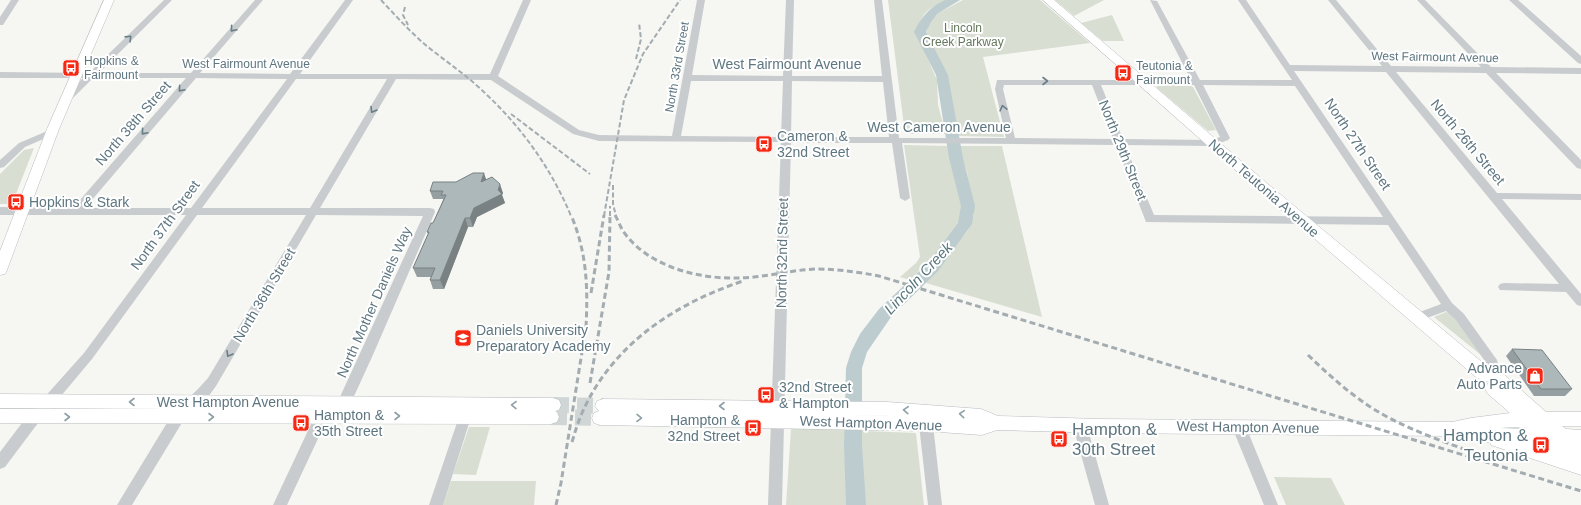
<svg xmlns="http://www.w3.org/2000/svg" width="1581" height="505" viewBox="0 0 1581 505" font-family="Helvetica,sans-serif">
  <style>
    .green { fill: #d8dfd2 }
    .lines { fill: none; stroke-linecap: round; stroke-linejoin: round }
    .river { fill: #bdcccf; fill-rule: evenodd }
    .major-tunnel { stroke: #d0d6d6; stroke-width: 16; stroke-dasharray: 16 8; stroke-linecap: butt }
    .major-casing { stroke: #b8bdc0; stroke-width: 1 }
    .minor { fill: #c8ccce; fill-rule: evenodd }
    .major { fill: #fff; fill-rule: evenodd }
    .rail-far1 { stroke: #a3acb0; stroke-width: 2; stroke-dasharray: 5 2.5; stroke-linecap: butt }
    .rail { stroke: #a3acb0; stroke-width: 3; stroke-dasharray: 6 3.5; stroke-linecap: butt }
    .wall { fill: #959ea1 }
    .shaded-wall { fill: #798183 }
    .building { fill: #adb8bb; stroke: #798183 }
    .oneway { stroke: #697f88 }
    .oneway2 { stroke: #8e9fa6 }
    .labels { text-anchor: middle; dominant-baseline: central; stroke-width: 4; stroke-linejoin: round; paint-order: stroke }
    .far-park-label { font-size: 12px; fill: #66785d; stroke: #fff }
    .far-street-label { font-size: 12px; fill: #5e7680; stroke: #fff }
    .far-poi-label { font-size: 12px; fill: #5e7680; stroke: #fff; text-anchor: start }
    .street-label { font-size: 14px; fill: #5e7680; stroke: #fff }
    .poi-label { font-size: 14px; fill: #5e7680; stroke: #fff; text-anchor: start }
    .water-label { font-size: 15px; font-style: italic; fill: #58777c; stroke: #fff }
    .near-poi-label { font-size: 17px; fill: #5e7680; stroke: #fff; text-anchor: start }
  </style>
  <rect width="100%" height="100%" fill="#f6f6f2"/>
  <path class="green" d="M888 0H949C927 9 924 10 916 32L937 80 938 105 946 134H905Z
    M963 0H1040L1090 43 983 57 1004 137 958 136 945 73 926 34 931 17Z
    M1055 0H1104L1074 16Z
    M1112 15 1124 41H1103L1081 23Z
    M1160 84 1189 85 1193 87 1216 130 1208 131 1157 88V85Z
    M904 145 948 146 963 205 958 228 948 241 910 280 900 277 916 263 920 257Z
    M958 146H1002L1042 317 926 283 968 230 974 215 967 172Z
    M34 148 12 204H0V174L24 150Z
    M1446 312 1454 314 1481 355 1434 317Z
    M469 427H490L476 475 453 474Z
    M791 428 916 433 924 505H786Z
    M1274 477 1331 478 1345 505H1286Z
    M451 481H536L534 505H443Z"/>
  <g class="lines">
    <path class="river" d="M945 0H960L937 14 931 22 926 32 948 75 963 158 975 206 972 224 938 271 891 317 867 352 862 368V445L866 505H846L844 445 846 368 851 352 860 334 879 309 928 263 958 223 961 206 949 158 936 75 914 32C921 17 930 7 945 0Z"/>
    <path class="major-tunnel" d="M553 405 603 406
      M551 417 600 418"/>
    <defs>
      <path id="major" d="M104 0H114L59 129 7 270 5 274 0 275V251L47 129Z
        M1043 0H1054L1269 185 1489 368 1501 372 1546 412H1581V426H1562L1566 429 1581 430V475L1491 445 1490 442H1479L1450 436 1100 433 997 430 982 435 926 431 600 425 594 423 592 418 594 413 599 411 595 406 597 401 603 399 887 402 981 409 998 416 1100 419 1452 422 1471 418 1510 413 1487 393 1485 388 1489 382 1477 378 1259 191ZM838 415 887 416H893ZM1518 427H1524L1527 429 1499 428ZM1532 443H1543L1548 448Z
        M0 394 553 398 559 400 561 405 559 410 555 411 557 412 559 417 557 422 551 424 0 423V409H175L0 408Z"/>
    </defs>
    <use href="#major" class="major-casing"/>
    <path class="minor" d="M11 0H19L3 25H0V17Z
      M164 0H172L99 73H191L255 0H263L200 73 290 74 345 0H353L300 74H490L523 0H531L498 76 579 130 599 135 672 136 697 0H705L692 75 783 76 786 0H794L792 76H882L874 0H882L899 138H1006L995 89 997 80H1191L1150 0 1157 1 1200 80H1292L1238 0H1246L1290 65 1382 66 1328 0H1336L1391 66 1481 67 1417 0H1425L1491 67 1581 68V74L1496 73 1581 160V169L1577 168 1486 73 1396 72 1497 193 1581 194V200L1502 199 1581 294V306L1577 305 1566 292 1500 290 1498 287 1500 284 1504 283 1559 284 1386 72 1294 71 1452 303 1464 314 1497 360 1501 377 1499 381 1495 382 1491 381 1487 364 1456 320 1446 311 1416 322 1412 321 1410 318 1412 315 1441 304 1388 225 1146 222 1116 145 902 143 910 198 905 201 900 198 892 143H791L782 505H768L781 142 599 141 573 134 491 80 396 79 320 208H430L434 209 435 212 372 357 349 407 323 428 287 505H273L313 420 339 399 423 216 316 215 216 386 208 397 183 421 132 505H117L173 413 198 389 208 378 306 215H197L92 359 35 427 5 467 0 469V452L25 419 84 353 186 215H0V207L73 208 186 78H93L67 104H61L59 102 83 78H0V72L89 73ZM196 78 287 79 191 208H85ZM296 79H387L310 208H202ZM691 81H783L781 137 681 136ZM792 81 883 82 889 137H791ZM1004 85H1092L1113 139 1015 138 1003 89ZM1101 85H1194L1220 137 1211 140 1123 139ZM1203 85 1295 86 1383 217 1154 215 1125 145 1212 146 1228 140 1230 138Z
      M1509 0H1518L1581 56V64L1578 63Z
      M52 129 55 130 57 132 55 134 25 147 4 167 0 168V160L19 143Z
      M467 406 472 407 473 411 443 505H429L461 411 462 407Z
      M925 411 930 412 932 416 942 505H928L918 416 920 412Z
      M1080 420 1085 422 1087 426 1109 505H1095L1073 426 1075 422Z
      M1239 421 1244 423 1246 427 1278 505H1264L1232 427 1234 423Z"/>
    <use href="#major" class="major"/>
    <path class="rail-far1" d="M381 0C396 16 411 33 428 47 448 63 469 77 487 95 523 129 552 170 571 216
      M405 7 403 15 408 25
      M636 59 641 39 639 23
      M511 114 590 174
      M613 185V204L616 216
      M604 216 624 100 643 54 680 0
      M610 216V206"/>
    <path class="rail" d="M615 215C618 220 620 226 623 231 647 266 697 279 737 278 763 278 789 270 816 269 837 269 858 272 879 276L1581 491
      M591 293 604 215
      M1308 355C1331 377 1354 398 1382 414 1412 431 1445 442 1477 454
      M590 383 609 272 610 215
      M572 442C575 432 578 422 582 413 612 345 674 304 743 281
      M556 505 561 483 586 327C588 287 587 253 571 215"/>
  </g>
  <path class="wall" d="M486 180 503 193 502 195 505 203 477 217 473 227H468L444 289H433L430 280 431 277H417L413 268 428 234 427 232 433 223 443 200V199H433L430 191 456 182Z
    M1512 349 1572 389 1565 396H1534L1506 356Z"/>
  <path class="shaded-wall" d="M484 173 487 182H481Z
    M500 184 503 193 502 195 505 203 477 217 473 227 470 218 474 208 498 190Z
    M465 218 468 227 444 289 440 280Z"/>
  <path class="building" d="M473 173H484L481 182 492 177 500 184 498 190 502 194 474 208 470 218H465L440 280H430L435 268H413L429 232H427L431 223H433L446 195H441L443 191H430L433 182H456Z
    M1512 349 1542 350 1572 389H1541Z"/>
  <defs><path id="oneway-chevron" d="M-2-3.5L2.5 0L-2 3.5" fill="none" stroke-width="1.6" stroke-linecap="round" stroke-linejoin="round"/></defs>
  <g class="oneway">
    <use href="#oneway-chevron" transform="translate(233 29) rotate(131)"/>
    <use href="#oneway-chevron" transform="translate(129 38) rotate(-44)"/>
    <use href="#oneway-chevron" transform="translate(1045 81)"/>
    <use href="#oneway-chevron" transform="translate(181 89) rotate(131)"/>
    <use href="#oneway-chevron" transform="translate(1003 108) rotate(-104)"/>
    <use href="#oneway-chevron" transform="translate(373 110) rotate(121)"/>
    <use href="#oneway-chevron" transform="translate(144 132) rotate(131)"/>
    <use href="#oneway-chevron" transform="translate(229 354) rotate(121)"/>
  </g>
  <g class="oneway2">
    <use href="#oneway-chevron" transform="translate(132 402) rotate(-180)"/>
    <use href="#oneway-chevron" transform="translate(514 405) rotate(-179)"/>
    <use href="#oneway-chevron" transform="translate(722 406) rotate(-180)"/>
    <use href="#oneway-chevron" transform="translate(906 410) rotate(-177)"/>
    <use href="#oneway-chevron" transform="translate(962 414) rotate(-175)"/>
    <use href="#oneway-chevron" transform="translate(397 416)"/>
    <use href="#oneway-chevron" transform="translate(67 417)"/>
    <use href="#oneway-chevron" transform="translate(211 417)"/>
    <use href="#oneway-chevron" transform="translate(639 418) rotate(1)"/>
  </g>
  <defs>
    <symbol id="bus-square" viewBox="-11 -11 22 22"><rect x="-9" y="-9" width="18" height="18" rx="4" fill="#f52813" stroke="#fff"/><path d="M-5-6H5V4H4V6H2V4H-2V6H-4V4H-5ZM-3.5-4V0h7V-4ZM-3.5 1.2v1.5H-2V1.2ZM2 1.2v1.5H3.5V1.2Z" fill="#fff"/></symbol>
    <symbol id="school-square" viewBox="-11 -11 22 22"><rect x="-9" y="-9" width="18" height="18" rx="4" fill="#f52813" stroke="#fff"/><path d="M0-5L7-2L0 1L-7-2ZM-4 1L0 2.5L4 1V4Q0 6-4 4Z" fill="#fff"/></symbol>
    <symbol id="shop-square" viewBox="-11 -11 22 22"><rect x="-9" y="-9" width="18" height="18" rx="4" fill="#f52813" stroke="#fff"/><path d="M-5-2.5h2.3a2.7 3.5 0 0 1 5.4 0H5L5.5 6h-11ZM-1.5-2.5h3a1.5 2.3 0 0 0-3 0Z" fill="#fff"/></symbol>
  </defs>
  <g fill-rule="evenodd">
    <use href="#bus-square" x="61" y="58" width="20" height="20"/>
    <use href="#bus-square" x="1113" y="63" width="20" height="20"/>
    <use href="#bus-square" x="754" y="134" width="20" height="20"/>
    <use href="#bus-square" x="6" y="192" width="20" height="20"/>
    <use href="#school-square" x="453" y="328" width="20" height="20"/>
    <use href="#shop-square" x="1525" y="366" width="20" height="20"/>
    <use href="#bus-square" x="756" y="385" width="20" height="20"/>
    <use href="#bus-square" x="291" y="413" width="20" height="20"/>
    <use href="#bus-square" x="743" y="418" width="20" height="20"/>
    <use href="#bus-square" x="1049" y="429" width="20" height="20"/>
    <use href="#bus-square" x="1531" y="435" width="20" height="20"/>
  </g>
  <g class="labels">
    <g class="far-park-label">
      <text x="963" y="28">Lincoln<tspan x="963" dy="14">Creek Parkway</tspan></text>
    </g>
    <g class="far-street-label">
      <text transform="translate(1435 57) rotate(1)">West Fairmount Avenue</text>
      <text x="246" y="64">West Fairmount Avenue</text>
      <text transform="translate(677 67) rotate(-80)">North 33rd Street</text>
    </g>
    <g class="far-poi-label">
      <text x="84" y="61">Hopkins &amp;<tspan x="84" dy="14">Fairmount</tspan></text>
      <text x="1136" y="66">Teutonia &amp;<tspan x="1136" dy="14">Fairmount</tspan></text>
    </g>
    <g class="street-label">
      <text x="787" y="64">West Fairmount Avenue</text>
      <text transform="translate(133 123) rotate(-49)">North 38th Street</text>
      <text x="939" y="127">West Cameron Avenue</text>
      <text transform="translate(1468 142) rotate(50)">North 26th Street</text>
      <text transform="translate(1358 144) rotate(56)">North 27th Street</text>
      <text transform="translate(1123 150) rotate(68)">North 29th Street</text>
      <text transform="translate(1264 188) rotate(41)">North Teutonia Avenue</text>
      <text transform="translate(165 225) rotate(-54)">North 37th Street</text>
      <text transform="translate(782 253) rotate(-89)">North 32nd Street</text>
      <text transform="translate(264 295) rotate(-59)">North 36th Street</text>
      <text transform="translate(374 302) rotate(-66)">North Mother Daniels Way</text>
      <text x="228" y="402">West Hampton Avenue</text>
      <text transform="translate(871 423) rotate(2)">West Hampton Avenue</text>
      <text transform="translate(1248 427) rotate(1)">West Hampton Avenue</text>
    </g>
    <g class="poi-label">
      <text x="777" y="136">Cameron &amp;<tspan x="777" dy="16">32nd Street</tspan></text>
      <text x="29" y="202">Hopkins &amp; Stark</text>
      <text x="476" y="330">Daniels University<tspan x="476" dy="16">Preparatory Academy</tspan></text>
      <text x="1522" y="368" text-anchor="end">Advance<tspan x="1522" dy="16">Auto Parts</tspan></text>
      <text x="779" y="387">32nd Street<tspan x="779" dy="16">&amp; Hampton</tspan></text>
      <text x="314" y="415">Hampton &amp;<tspan x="314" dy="16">35th Street</tspan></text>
      <text x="740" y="420" text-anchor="end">Hampton &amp;<tspan x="740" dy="16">32nd Street</tspan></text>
    </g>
    <g class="water-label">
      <text transform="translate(918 278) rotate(-47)">Lincoln Creek</text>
    </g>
    <g class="near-poi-label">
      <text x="1072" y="429">Hampton &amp;<tspan x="1072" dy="20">30th Street</tspan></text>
      <text x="1528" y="435" text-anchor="end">Hampton &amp;<tspan x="1528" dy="20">Teutonia</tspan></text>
    </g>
  </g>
</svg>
